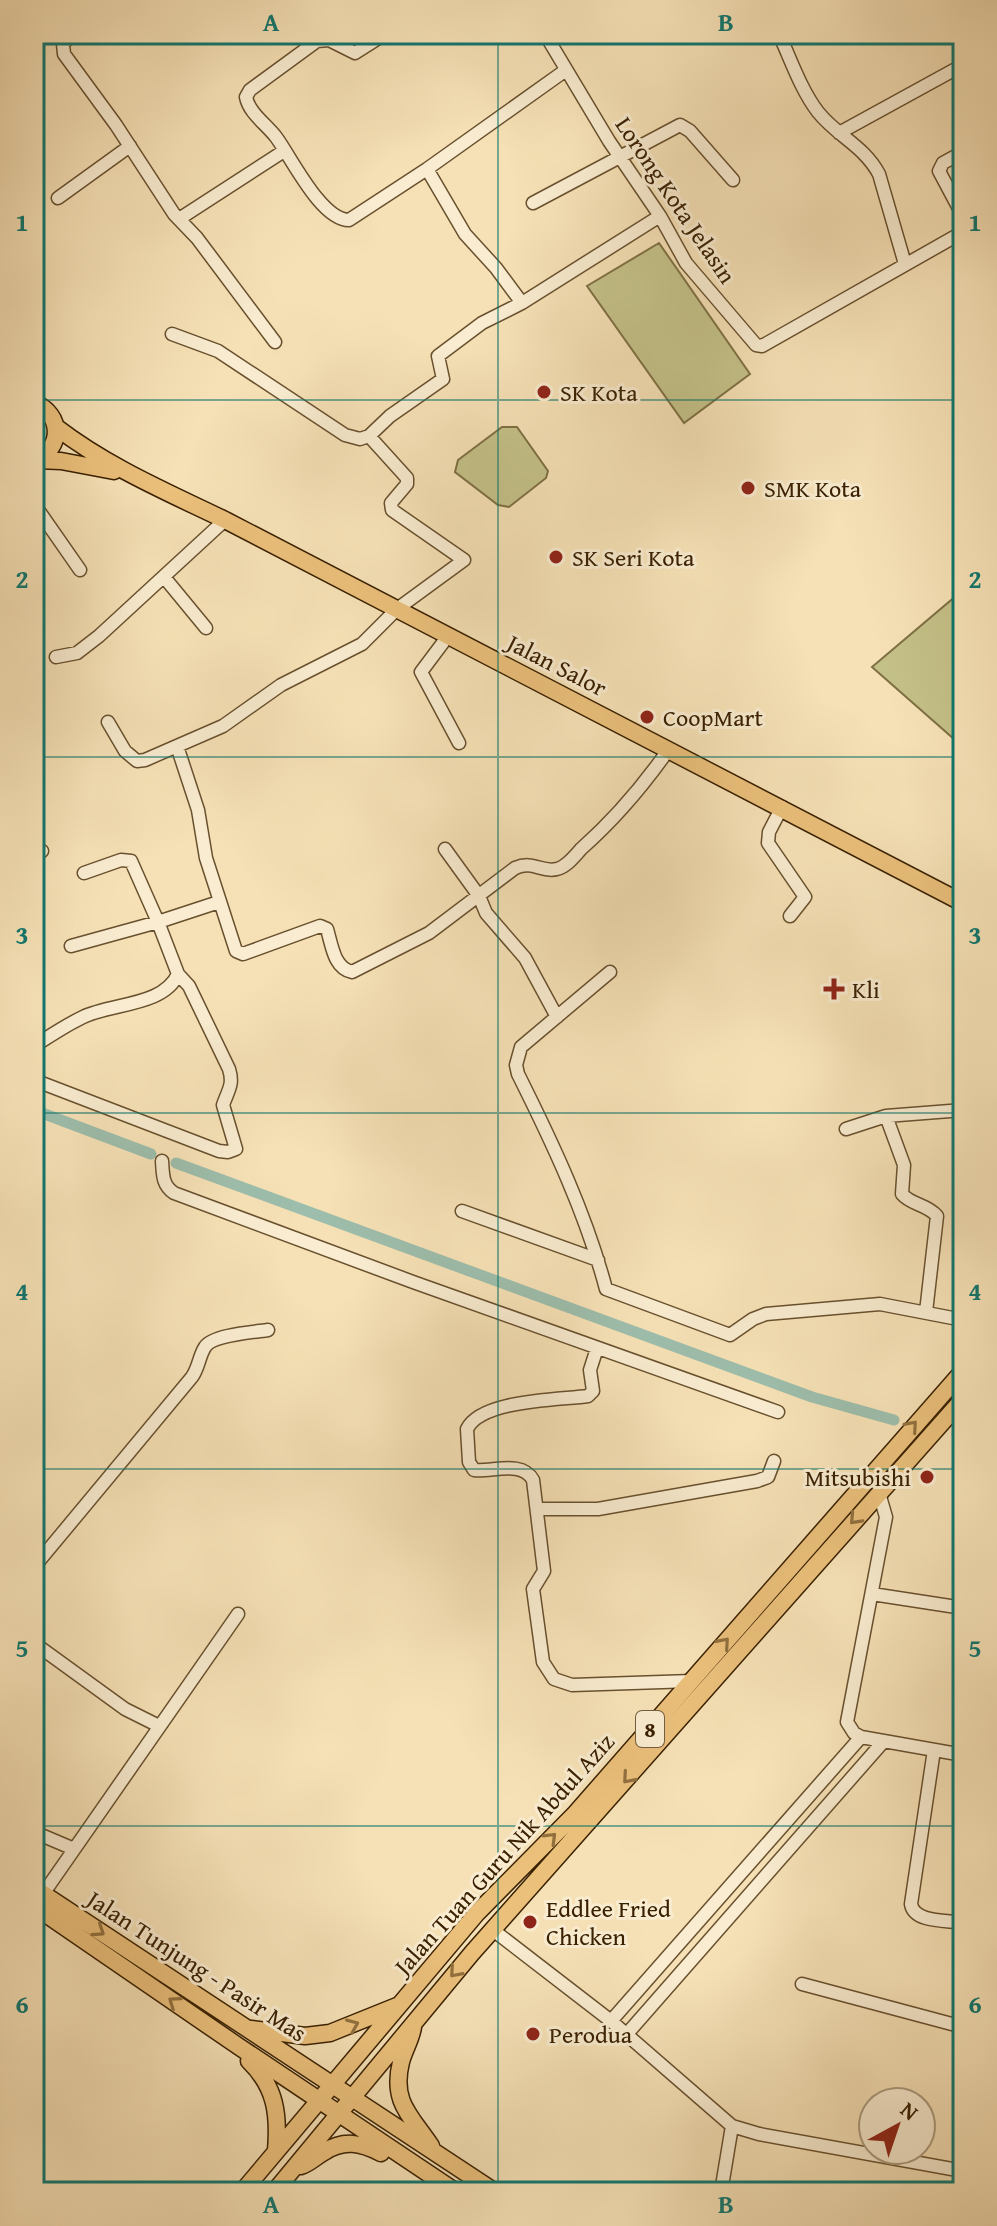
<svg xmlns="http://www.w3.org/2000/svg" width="997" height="2226" viewBox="0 0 997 2226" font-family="'Gentium Book Plus',serif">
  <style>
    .green { fill: #c4c188; stroke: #7e7044; stroke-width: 2 }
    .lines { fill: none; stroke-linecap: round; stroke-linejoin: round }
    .canal { stroke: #9dbeac; stroke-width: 11 }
    .minor-casing { stroke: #68502e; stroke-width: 15 }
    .major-casing { stroke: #392001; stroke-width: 19 }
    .minor { stroke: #f9ecd0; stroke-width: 12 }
    .major { stroke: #ebc07b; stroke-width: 16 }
    .oneway { stroke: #92703e }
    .grid { fill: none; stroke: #0f766e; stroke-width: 2; stroke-opacity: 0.55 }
    .poi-dot { fill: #8f2418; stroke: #f9ecd0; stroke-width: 3 }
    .labels { text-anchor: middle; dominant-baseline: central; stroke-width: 6; stroke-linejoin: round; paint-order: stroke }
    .shield { fill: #f9ecd0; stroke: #735d3f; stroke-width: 2 }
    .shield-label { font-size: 22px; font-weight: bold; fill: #392001 }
    .street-label { font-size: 24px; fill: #392001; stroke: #f9ecd0 }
    .poi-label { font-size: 24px; fill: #392001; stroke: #f9ecd0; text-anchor: start }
    .neatline { fill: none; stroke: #0f766e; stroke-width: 3 }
    .grid-label { font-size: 26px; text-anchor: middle; font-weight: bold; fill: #0f766e }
  </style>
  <rect width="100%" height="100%" fill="#f6e1b6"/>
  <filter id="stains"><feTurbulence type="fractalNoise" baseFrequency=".0025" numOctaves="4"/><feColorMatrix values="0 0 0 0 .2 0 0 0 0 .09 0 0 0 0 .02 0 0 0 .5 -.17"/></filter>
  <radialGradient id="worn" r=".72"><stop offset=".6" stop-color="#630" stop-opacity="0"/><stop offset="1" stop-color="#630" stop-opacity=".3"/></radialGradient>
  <path class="green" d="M659 243 750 374 684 423 587 286Z
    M502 427H517L548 471 546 478 509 507 498 505 455 472 458 460Z
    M963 590V747L872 667Z"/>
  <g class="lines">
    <path class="canal" d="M34 1110 151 1154
      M176 1163 812 1397 894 1420
      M957 1434 963 1436"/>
    <defs>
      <path id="minor" d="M72 34 63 44 64 54 116 125 174 214 197 238 275 342
        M385 34 355 53 329 40 317 41 250 90 246 97C249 113 266 124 276 137 291 157 321 220 349 220L427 169 566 70
        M545 34 609 141 660 216 686 263 756 345 762 346 963 232
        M779 34C791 60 801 90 818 112 838 137 863 145 879 174L905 264
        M839 133 963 65
        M963 152 943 163 939 171 963 216
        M427 169 465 234 496 268 522 303
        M58 198 130 146
        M533 203 680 125 690 131 733 180
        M179 219 284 151
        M172 334 218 351 345 435 360 439 369 436 390 416 443 379 438 356 482 323 522 303 660 216
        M34 504 80 570
        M164 577 206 628
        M448 636 421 672 459 743
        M56 657 77 653 99 636 225 520
        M108 722 125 751 137 761 145 760 223 726 281 685 362 644 397 609 464 560 392 510 391 503 407 484V478L369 436
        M177 746 198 810 206 858 236 951 243 954 320 926 327 929C332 946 334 968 352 972L429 933 515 868C534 860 541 873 557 869 566 867 575 856 581 849 615 819 643 786 669 749
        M782 807 769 832 768 843 805 897 790 916
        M445 849 479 896 486 913 525 958 557 1017
        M34 851H42
        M71 946 158 922 131 861 121 860 84 873
        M610 972 521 1047 516 1065 518 1074C553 1144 586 1214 606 1289L730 1335 753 1319 766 1314 880 1304 963 1320
        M34 1046C50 1036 66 1025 83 1017 112 1003 164 1006 178 974
        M34 1080 219 1151 228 1152 236 1149 223 1105C228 1090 234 1085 229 1069L189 986 178 974 158 922 219 902
        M886 1116 904 1165 902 1194C911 1205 927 1204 937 1216L926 1312
        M846 1129 886 1116 963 1110
        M162 1161C163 1174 162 1185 174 1193L413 1282 778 1412
        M462 1211 598 1260
        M597 1348 590 1370 593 1391 588 1396C557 1400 481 1400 467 1429L469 1462 474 1470C493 1472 522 1460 533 1480L544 1571 533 1589 543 1662 554 1679 572 1685 692 1681
        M879 1493 886 1517 847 1722 854 1733 861 1737 963 1755
        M537 1509H598L757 1481 768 1477 774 1461
        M34 1567 192 1377C199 1367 199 1356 205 1347 212 1335 254 1332 268 1330
        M872 1594 963 1608
        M34 1643 125 1709 159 1726
        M934 1750 911 1904C914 1923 947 1920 963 1923
        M34 1832 74 1849
        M43 1894 238 1614
        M493 1930 611 2021 732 2126 759 2134 963 2171
        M802 1984 963 2027
        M611 2021 861 1737
        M626 2035 883 1742
        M721 2192 732 2126"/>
      <path id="major" d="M34 403C63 414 63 449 35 460
        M56 427C108 467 167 492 225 520L963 903
        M37 460 61 461 114 471
        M34 1888 495 2192
        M34 1906 238 2046 456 2192
        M413 2027C411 2040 404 2050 401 2062 391 2102 411 2116 431 2146
        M251 2029 305 2036 330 2033 397 2006
        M249 2061C276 2087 279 2115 276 2151
        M301 2166C310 2163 315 2157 324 2152 344 2139 361 2143 381 2153
        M242 2192 477 1913 574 1815 963 1371
        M274 2192 472 1953 963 1399"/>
    </defs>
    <use href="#minor" class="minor-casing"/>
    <use href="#major" class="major-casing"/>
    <use href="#minor" class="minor"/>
    <use href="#major" class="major"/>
  </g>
  <defs><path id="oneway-chevron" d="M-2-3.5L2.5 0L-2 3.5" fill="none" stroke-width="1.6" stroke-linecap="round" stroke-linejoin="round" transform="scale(2)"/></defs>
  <g class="oneway">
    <use href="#oneway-chevron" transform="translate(912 1426) rotate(-49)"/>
    <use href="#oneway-chevron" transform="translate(855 1519) rotate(133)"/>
    <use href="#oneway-chevron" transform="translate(724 1643) rotate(-49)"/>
    <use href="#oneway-chevron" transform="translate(628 1778) rotate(131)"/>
    <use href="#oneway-chevron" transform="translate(551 1838) rotate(-45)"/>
    <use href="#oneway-chevron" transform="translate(99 1931) rotate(34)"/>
    <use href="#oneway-chevron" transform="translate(455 1972) rotate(131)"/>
    <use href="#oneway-chevron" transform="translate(174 2002) rotate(-145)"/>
    <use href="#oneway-chevron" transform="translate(353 2025) rotate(-23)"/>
  </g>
  <path class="grid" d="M498 34V2192M34 400H963M34 757H963M34 1113H963M34 1469H963M34 1826H963"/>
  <g class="poi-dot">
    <circle cx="544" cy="392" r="8"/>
    <circle cx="748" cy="488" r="8"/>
    <circle cx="556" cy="557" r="8"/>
    <circle cx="647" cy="717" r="8"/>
    <path d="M830 977h8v8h8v8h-8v8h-8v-8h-8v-8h8z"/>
    <circle cx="927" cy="1477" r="8"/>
    <circle cx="530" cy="1922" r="8"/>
    <circle cx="533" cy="2034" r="8"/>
  </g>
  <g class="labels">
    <rect class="shield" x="636" y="1711" width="28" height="36" rx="6"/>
    <g class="shield-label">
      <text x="650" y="1729">8</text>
    </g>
    <g class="street-label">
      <text transform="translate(676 200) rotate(56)">Lorong Kota Jelasin</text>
      <text transform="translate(557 665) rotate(27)">Jalan Salor</text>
      <text transform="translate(504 1854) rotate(-48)">Jalan Tuan Guru Nik Abdul Aziz</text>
      <text transform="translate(197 1966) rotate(33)">Jalan Tunjung - Pasir Mas</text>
    </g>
    <g class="poi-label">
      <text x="560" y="392">SK Kota</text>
      <text x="764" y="488">SMK Kota</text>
      <text x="572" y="557">SK Seri Kota</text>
      <text x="663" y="717">CoopMart</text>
      <text x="852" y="989">Kli</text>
      <text x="911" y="1477" text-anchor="end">Mitsubishi</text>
      <text x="546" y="1908">Eddlee Fried<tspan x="546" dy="28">Chicken</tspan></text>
      <text x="549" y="2034">Perodua</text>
    </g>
  </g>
  <rect width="997" height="2226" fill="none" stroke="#f6e1b6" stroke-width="88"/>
  <g transform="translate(897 2126) rotate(40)"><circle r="38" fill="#f9ecd0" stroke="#ac9a7d" stroke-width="2"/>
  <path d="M0-6L14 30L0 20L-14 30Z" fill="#8f2418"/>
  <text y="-12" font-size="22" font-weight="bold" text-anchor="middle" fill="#392001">N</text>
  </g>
  <rect x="44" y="44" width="909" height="2138" class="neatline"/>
  <g class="grid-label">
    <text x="271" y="31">A</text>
    <text x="726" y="31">B</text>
    <text x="22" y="231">1</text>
    <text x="975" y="231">1</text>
    <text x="22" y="588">2</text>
    <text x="975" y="588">2</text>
    <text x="22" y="944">3</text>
    <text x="975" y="944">3</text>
    <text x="22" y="1300">4</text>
    <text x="975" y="1300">4</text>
    <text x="22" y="1657">5</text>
    <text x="975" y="1657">5</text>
    <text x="22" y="2013">6</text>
    <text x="975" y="2013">6</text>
    <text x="271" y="2213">A</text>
    <text x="726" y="2213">B</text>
  </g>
  <rect width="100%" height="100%" filter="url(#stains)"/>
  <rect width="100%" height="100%" fill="url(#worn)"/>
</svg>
